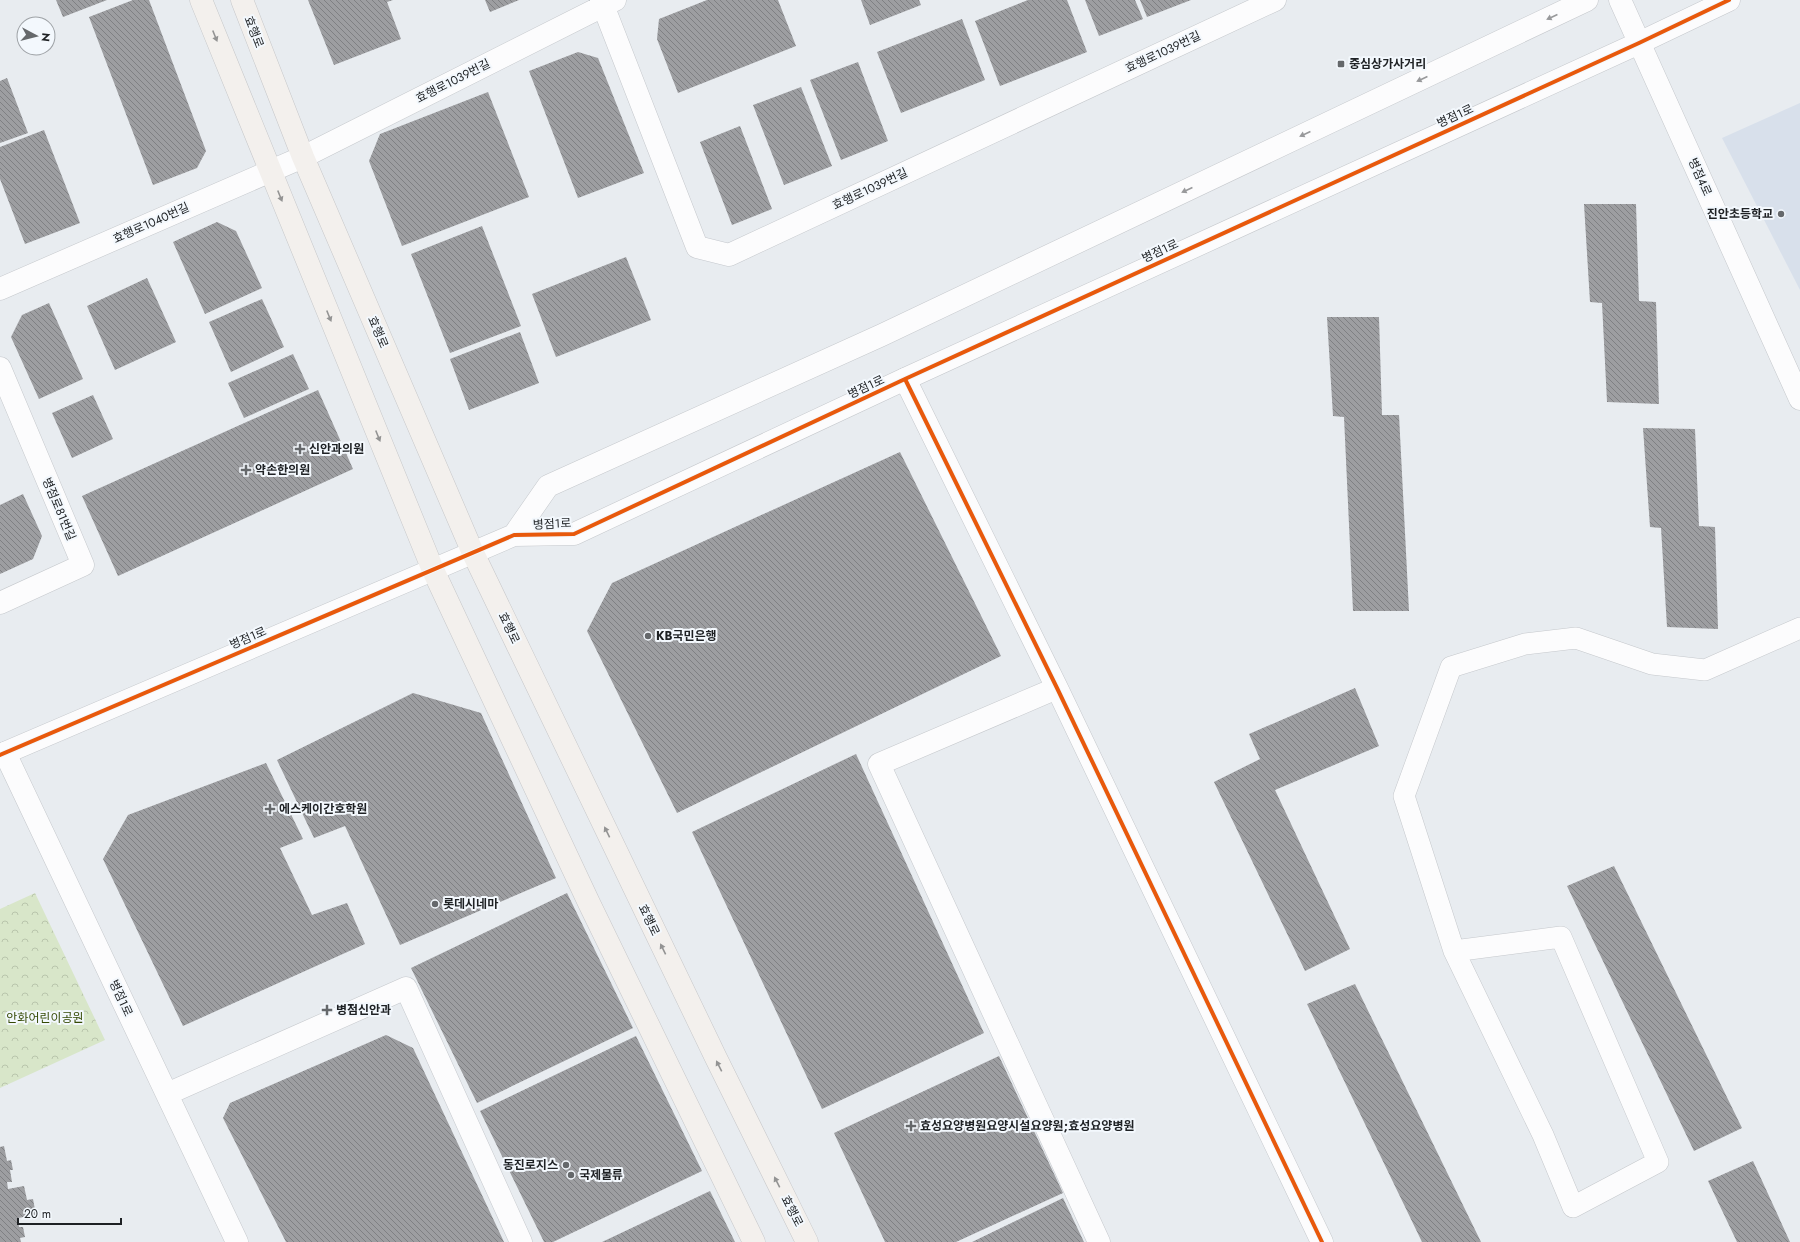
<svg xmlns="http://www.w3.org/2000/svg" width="1800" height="1242" viewBox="0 0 1800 1242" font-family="Jost,'Noto Sans KR',sans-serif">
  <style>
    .built { fill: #d8e0eb }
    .forest { fill: url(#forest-crowns) }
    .building { fill: url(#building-back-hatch) }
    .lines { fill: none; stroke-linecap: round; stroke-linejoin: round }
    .service-casing { stroke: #c5c8cc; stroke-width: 22 }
    .minor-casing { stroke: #c5c8cc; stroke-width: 23 }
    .tertiary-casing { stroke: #c5c8cc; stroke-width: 23 }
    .primary-casing { stroke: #c6c7c9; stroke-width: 23 }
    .service { stroke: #fcfcfd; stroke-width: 21 }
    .minor { stroke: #fcfcfd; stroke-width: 22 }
    .tertiary { stroke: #fcfcfd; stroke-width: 22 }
    .primary { stroke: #f3f0ed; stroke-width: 22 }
    .cycleway-casing { stroke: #f3f8fd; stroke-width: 6 }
    .cycleway { stroke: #e8590c; stroke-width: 4 }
    .oneway { fill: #98999b }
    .oneway2 { fill: #939393 }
    .poi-dot { fill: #65686b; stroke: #f3f8fd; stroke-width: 1.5 }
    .labels { text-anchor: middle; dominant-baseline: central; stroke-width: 4; stroke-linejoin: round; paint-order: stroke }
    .street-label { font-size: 12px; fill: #1e2124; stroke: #f3f8fd }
    .poi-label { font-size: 12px; font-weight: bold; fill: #1e2124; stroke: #f3f8fd; text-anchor: start }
    .park-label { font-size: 12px; fill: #354a04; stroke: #f3f8fd }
  </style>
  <defs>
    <pattern id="forest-crowns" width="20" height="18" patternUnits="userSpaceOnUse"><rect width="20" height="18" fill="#d8e6c9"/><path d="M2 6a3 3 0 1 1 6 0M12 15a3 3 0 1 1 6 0" fill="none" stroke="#b9c5ac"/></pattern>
    <pattern id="building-back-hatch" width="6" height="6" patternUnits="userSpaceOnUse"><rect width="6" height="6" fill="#9d9ea1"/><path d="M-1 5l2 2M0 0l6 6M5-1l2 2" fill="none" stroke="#7f8083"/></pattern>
  </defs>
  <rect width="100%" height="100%" fill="#e8ecf0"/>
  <path class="built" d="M1800 103V290L1722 138Z"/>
  <path class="forest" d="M35 893 105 1040 0 1088V909Z"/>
  <path class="building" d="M56 0H107L63 17Z
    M133 0H149L206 151 197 168 153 185 89 17Z
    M308 0H393L387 2 401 39 334 65Z
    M485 0H519L490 12Z
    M707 0H778L796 46 678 93 657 39 659 19Z
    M861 0H919L921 5 870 25Z
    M1028 0H1067L1087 52 1000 86 975 21Z
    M1085 0H1135L1143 19 1099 36Z
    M1140 0H1191L1147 17Z
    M962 19 985 80 901 113 877 52Z
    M578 52 598 58 644 173 578 198 529 71Z
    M858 62 888 141 841 160 810 80Z
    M7 78 28 133 0 143V81Z
    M801 87 832 166 784 185 753 105Z
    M488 92 529 197 402 246 369 161 380 134Z
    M740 126 772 209 732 225 700 142Z
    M44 130 80 223 25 244 0 179V147Z
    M1584 204H1636L1639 301 1656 302 1659 404 1607 402 1602 303 1590 302Z
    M217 222 236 231 262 288 205 314 173 242Z
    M482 226 521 326 450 353 411 254Z
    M626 257 651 320 556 357 532 294Z
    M147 278 176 342 115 370 87 306Z
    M262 299 284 347 231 372 209 322Z
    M49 303 83 379 39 399 11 337 22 315Z
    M1327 317H1379L1382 415H1399L1409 611H1353L1344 417 1333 416Z
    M520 332 539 383 469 410 450 359Z
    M293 354 309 389 244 418 228 383Z
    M318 390 353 469 118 576 82 496Z
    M93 395 113 439 72 458 52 413Z
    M1643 428 1695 429 1699 526 1715 527 1718 629 1667 627 1661 528 1650 527Z
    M900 452 1001 656 677 813 587 631 612 583Z
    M23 494 42 536 33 559 0 574V505Z
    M1355 688 1379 746 1275 790 1350 949 1305 971 1214 782 1260 759 1249 734Z
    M413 693 481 713 556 878 400 945 345 826 314 838 277 760Z
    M856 754 984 1033 822 1109 692 832Z
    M266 763 303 839 280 848 312 915 347 903 365 944 183 1026 103 859 128 815Z
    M1614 866 1742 1128 1694 1151 1567 886Z
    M567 893 633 1028 477 1103 411 968Z
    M1355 984 1481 1242H1422L1307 1004Z
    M386 1035 413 1048 504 1242H286L223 1118 230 1103Z
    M636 1036 702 1171 553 1242H544L480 1111Z
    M999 1056 1063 1193 956 1242H885L834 1133Z
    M4 1146 7 1161 11 1160 13 1170H10L12 1182H7L8 1189 24 1186 27 1200 33 1199 36 1215 18 1218 19 1227H23L25 1237 20 1238 21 1242H0V1147Z
    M1753 1161 1790 1242H1737L1708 1181Z
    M710 1191 735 1242H602Z
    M1063 1198 1084 1242H972Z"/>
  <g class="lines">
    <defs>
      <path id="service" d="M1454 951 1561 937 1658 1162 1573 1207 1543 1135 1454 951 1404 796 1451 667 1525 644 1576 638 1652 664 1705 670 1800 628"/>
      <path id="minor" d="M601 0 697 247 729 255 1275 0
        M1620 0 1800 399
        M0 289 303 157 615 0
        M0 368 83 565 0 603
        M905 379 1057 688 1322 1242
        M1057 688 879 764 1099 1242
        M5 753 237 1242
        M167 1094 406 988 521 1242"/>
      <path id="tertiary" d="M514 535 548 486 882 335 1587 0
        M0 755 514 535 574 534 905 379 1639 43 1729 0"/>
      <path id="primary" d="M201 0 433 570 589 903 754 1242
        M242 0 303 157 473 553 716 1058 807 1242"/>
    </defs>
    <use href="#service" class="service-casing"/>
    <use href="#minor" class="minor-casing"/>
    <use href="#tertiary" class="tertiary-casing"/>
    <use href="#primary" class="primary-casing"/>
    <use href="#service" class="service"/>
    <use href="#minor" class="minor"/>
    <use href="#tertiary" class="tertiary"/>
    <use href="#primary" class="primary"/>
    <defs>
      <path id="cycleway" d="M905 379 1057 688 1322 1242
        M0 755 514 535 574 534 905 379 1639 43 1729 0"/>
    </defs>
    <use href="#cycleway" class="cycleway-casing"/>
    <use href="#cycleway" class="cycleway"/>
  </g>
  <defs><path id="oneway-solid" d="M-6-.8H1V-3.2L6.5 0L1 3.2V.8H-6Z"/></defs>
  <g class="oneway">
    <use href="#oneway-solid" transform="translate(1552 17) rotate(155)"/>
    <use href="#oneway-solid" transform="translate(1422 79) rotate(155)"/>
    <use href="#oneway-solid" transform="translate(1305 134) rotate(155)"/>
    <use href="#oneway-solid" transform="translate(1187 190) rotate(155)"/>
  </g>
  <g class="oneway2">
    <use href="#oneway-solid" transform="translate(215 36) rotate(68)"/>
    <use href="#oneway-solid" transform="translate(280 196) rotate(68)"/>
    <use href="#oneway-solid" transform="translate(329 316) rotate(68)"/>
    <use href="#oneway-solid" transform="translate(378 436) rotate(68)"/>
    <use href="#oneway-solid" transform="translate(607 832) rotate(-116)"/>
    <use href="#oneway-solid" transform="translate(663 949) rotate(-116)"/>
    <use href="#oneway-solid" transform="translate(719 1066) rotate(-117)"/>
    <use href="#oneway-solid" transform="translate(777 1182) rotate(-117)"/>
  </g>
  <g class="poi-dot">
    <rect x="1337" y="60" width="8" height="8" rx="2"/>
    <circle cx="1781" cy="214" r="4"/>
    <path d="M298 443h4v4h4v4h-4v4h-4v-4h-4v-4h4z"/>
    <path d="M244 464h4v4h4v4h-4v4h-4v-4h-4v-4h4z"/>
    <circle cx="648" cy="636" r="4"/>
    <path d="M268 803h4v4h4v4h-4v4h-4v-4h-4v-4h4z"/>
    <circle cx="435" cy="904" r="4"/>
    <path d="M325 1004h4v4h4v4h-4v4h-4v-4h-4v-4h4z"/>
    <path d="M909 1120h4v4h4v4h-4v4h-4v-4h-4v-4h4z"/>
    <circle cx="566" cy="1165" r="4"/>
    <circle cx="571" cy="1175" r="4"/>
  </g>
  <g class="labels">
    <g class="street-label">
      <text transform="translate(254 32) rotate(69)">효행로</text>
      <text transform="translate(1163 52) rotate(-25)">효행로1039번길</text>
      <text transform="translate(453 81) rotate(-27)">효행로1039번길</text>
      <text transform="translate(1455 116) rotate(-25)">병점1로</text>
      <text transform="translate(1700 177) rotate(66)">병점4로</text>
      <text transform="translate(870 189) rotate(-25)">효행로1039번길</text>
      <text transform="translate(151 223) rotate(-24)">효행로1040번길</text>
      <text transform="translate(1160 251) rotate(-25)">병점1로</text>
      <text transform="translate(378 332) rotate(67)">효행로</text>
      <text transform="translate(866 387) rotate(-25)">병점1로</text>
      <text transform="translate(59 509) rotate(67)">병점로81번길</text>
      <text transform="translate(552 524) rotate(-3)">병점1로</text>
      <text transform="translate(509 628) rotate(64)">효행로</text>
      <text transform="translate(248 638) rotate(-23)">병점1로</text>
      <text transform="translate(649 920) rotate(64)">효행로</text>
      <text transform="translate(121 998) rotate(65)">병점1로</text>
      <text transform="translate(792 1211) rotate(63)">효행로</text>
    </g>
    <g class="poi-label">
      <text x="1349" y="64">중심상가사거리</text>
      <text x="1773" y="214" text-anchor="end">진안초등학교</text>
      <text x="309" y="449">신안과의원</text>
      <text x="255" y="470">약손한의원</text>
      <text x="656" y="636">KB국민은행</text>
      <text x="279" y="809">에스케이간호학원</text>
      <text x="443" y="904">롯데시네마</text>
      <text x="336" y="1010">병점신안과</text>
      <text x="920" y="1126">효성요양병원요양시설요양원;효성요양병원</text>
      <text x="558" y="1165" text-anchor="end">동진로지스</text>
      <text x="579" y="1175">국제물류</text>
    </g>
    <g class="park-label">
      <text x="45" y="1018">안화어린이공원</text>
    </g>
  </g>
  <g transform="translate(36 36) rotate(97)"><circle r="19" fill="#f3f8fd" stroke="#9ea2a6"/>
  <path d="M0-3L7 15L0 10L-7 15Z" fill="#65686b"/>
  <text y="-6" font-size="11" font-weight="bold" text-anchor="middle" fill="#1e2124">N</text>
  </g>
  <path d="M18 1218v6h103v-6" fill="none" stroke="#1e2124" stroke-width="2"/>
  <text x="24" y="1218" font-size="12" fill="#1e2124" stroke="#f3f8fd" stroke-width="3" paint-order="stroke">20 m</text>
</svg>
